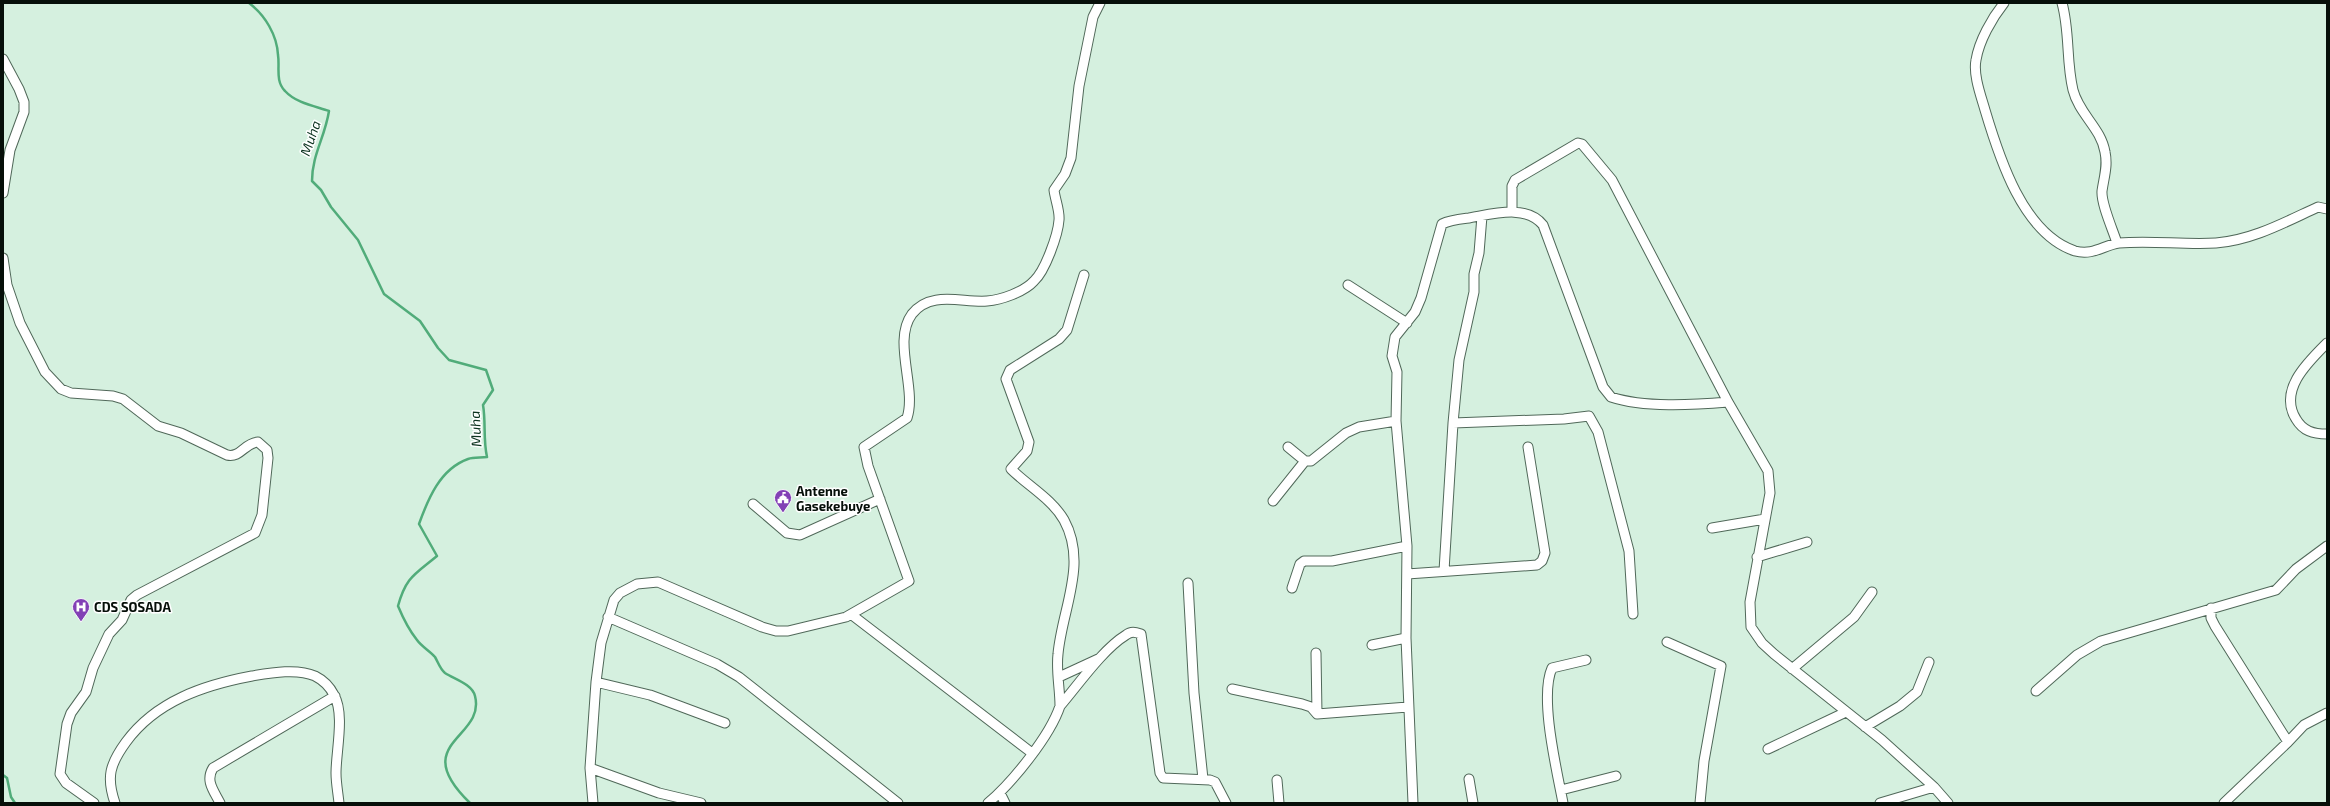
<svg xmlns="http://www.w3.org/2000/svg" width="2330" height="806" viewBox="0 0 2330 806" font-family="'Exo 2',sans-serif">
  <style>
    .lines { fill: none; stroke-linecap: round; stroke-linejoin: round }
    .stream { stroke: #51ac7a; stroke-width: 2.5 }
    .minor-casing { stroke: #506859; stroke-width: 11 }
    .minor { stroke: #fff; stroke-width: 9 }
    .labels { text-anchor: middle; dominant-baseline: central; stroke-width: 3; stroke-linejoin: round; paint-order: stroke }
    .poi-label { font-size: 13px; font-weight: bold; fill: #060f09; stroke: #fff; text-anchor: start }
    .water-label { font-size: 14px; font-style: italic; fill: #0d3520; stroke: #fff }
  </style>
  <rect width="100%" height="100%" fill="#d5f0df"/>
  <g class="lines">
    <path class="stream" d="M249 3C265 15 277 35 278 55 280 67 275 81 285 91 296 103 314 106 329 111 325 137 312 155 312 181L321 190 331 207 358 240 384 294 420 321 438 348 449 360 486 370 493 390 483 405C486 422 483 439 487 457 481 458 474 457 468 459 440 469 428 499 419 524L437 556C414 575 406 577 398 606 403 618 409 630 417 640 422 647 430 651 435 657 438 662 440 669 445 673 454 679 472 684 475 696 486 739 407 742 470 803
      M3 775 7 778 11 797 15 803"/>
    <defs>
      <path id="minor" d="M2004 3C1992 18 1979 41 1976 60 1973 75 1981 96 1985 110 1999 157 2023 234 2075 251 2093 256 2104 245 2119 243 2151 240 2183 245 2216 243 2253 240 2285 222 2318 207L2327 209
        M2062 3C2070 32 2066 61 2073 90 2079 114 2101 128 2105 152 2108 166 2104 177 2102 191 2101 204 2113 230 2117 243
        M3 59 19 89 24 102V112L10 150 3 193
        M1512 212V186L1515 180 1578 143 1582 144 1612 180 1728 402 1768 471 1770 493 1750 602 1751 627 1762 643 1774 654 1882 740 1934 787
        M3 258 7 285 20 323 45 372 61 389 71 393 113 396 123 399 158 426 181 433 227 455C241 458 244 443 258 442L267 450 268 458 262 515 255 533 137 595 131 600 122 620 109 634 93 668 86 692 71 713 67 724 60 774 66 783 94 803
        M1348 285 1407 323
        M2327 343C2308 362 2278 390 2296 419 2303 431 2313 434 2327 434
        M1453 423 1564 419 1589 416 1598 432 1629 551 1633 614
        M1288 447 1305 461
        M1273 501 1305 461H1311L1346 433 1359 427 1396 421
        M753 504 787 533 800 535 880 499
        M1712 528 1765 519
        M1757 557 1807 542
        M1444 571 1453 423 1459 360 1474 292V274L1479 253 1482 216
        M1407 574 1537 565 1542 561 1545 553 1528 447
        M1188 583 1194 693 1203 779
        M1292 588 1300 564 1304 561H1332L1407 546
        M2211 608V618L2215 626 2288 742
        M852 615 1032 753
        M608 617 717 664 739 677 898 803
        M1667 642 1721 666 1704 761 1700 803
        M1372 645 1406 638
        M1316 653 1317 714
        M1792 669 1854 617 1872 592
        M1059 677 1098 659
        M596 682 650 695 725 723
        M1232 689 1302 704 1311 707 1317 714 1408 707
        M2036 691 2077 655 2101 641 2276 590 2296 569 2327 546
        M1060 706C1078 685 1103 649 1126 635 1131 631 1135 632 1141 634L1160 773 1163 778 1210 780 1215 782 1226 803
        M1865 727 1900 706 1917 692 1929 662
        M1768 749 1846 712
        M590 768 659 793 701 803
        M1469 779 1473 803
        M1277 780 1279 803
        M1561 790 1616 776
        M1000 793 1005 803
        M115 803C106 777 110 764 126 742 156 701 204 685 252 676 270 673 297 668 315 676 323 680 330 687 334 695 345 714 336 751 336 773 336 783 338 793 339 803
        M220 803C214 791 205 781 213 768L335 696
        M593 803 590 768 596 682 601 643 614 600 620 593 637 584 658 582 762 627 776 631H788L846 617 909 581 868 466 864 447 907 418C917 388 892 341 912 314 931 290 962 303 987 301 1001 300 1024 292 1034 281 1045 271 1058 235 1059 220 1060 211 1055 199 1054 190L1065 174 1071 158 1079 86 1093 17 1100 3
        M988 803C1012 783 1050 736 1060 706 1060 689 1056 671 1058 654 1062 609 1088 564 1064 520 1052 499 1028 486 1011 469L1027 451 1029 442 1006 379 1010 370 1059 339 1067 330 1084 275
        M1413 803 1406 638 1407 546 1396 421 1397 372 1392 356 1395 337 1415 312 1421 298 1442 224C1450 220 1461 219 1469 218 1493 214 1526 204 1543 225L1603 387 1611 397C1644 408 1693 405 1728 402
        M1563 803C1557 771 1539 697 1552 668L1586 660
        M1880 803 1934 787 1948 803
        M2224 803 2288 742 2304 725 2327 713"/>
    </defs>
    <use href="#minor" class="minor-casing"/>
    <use href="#minor" class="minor"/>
  </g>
  <defs>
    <symbol id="civic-pin" viewBox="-11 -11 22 30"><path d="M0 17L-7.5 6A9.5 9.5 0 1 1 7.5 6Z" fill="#8240b5" stroke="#fff"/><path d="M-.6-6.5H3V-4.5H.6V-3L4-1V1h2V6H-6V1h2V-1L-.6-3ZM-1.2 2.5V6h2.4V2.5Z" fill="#fff"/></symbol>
    <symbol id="hospital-pin" viewBox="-11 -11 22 30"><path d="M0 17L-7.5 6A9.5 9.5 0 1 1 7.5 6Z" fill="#8240b5" stroke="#fff"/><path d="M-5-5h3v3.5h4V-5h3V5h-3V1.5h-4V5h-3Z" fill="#fff"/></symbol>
  </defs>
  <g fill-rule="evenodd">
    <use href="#civic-pin" x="773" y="488" width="20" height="27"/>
    <use href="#hospital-pin" x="71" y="597" width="20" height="27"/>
  </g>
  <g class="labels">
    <g class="poi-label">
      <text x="796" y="491">Antenne<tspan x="796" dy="15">Gasekebuye</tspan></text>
      <text x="94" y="607">CDS SOSADA</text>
    </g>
    <g class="water-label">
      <text transform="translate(310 138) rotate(-71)">Muha</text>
      <text transform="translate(475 429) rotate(-93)">Muha</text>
    </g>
  </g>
  <rect width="2330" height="806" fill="none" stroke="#060f09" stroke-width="8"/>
</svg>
